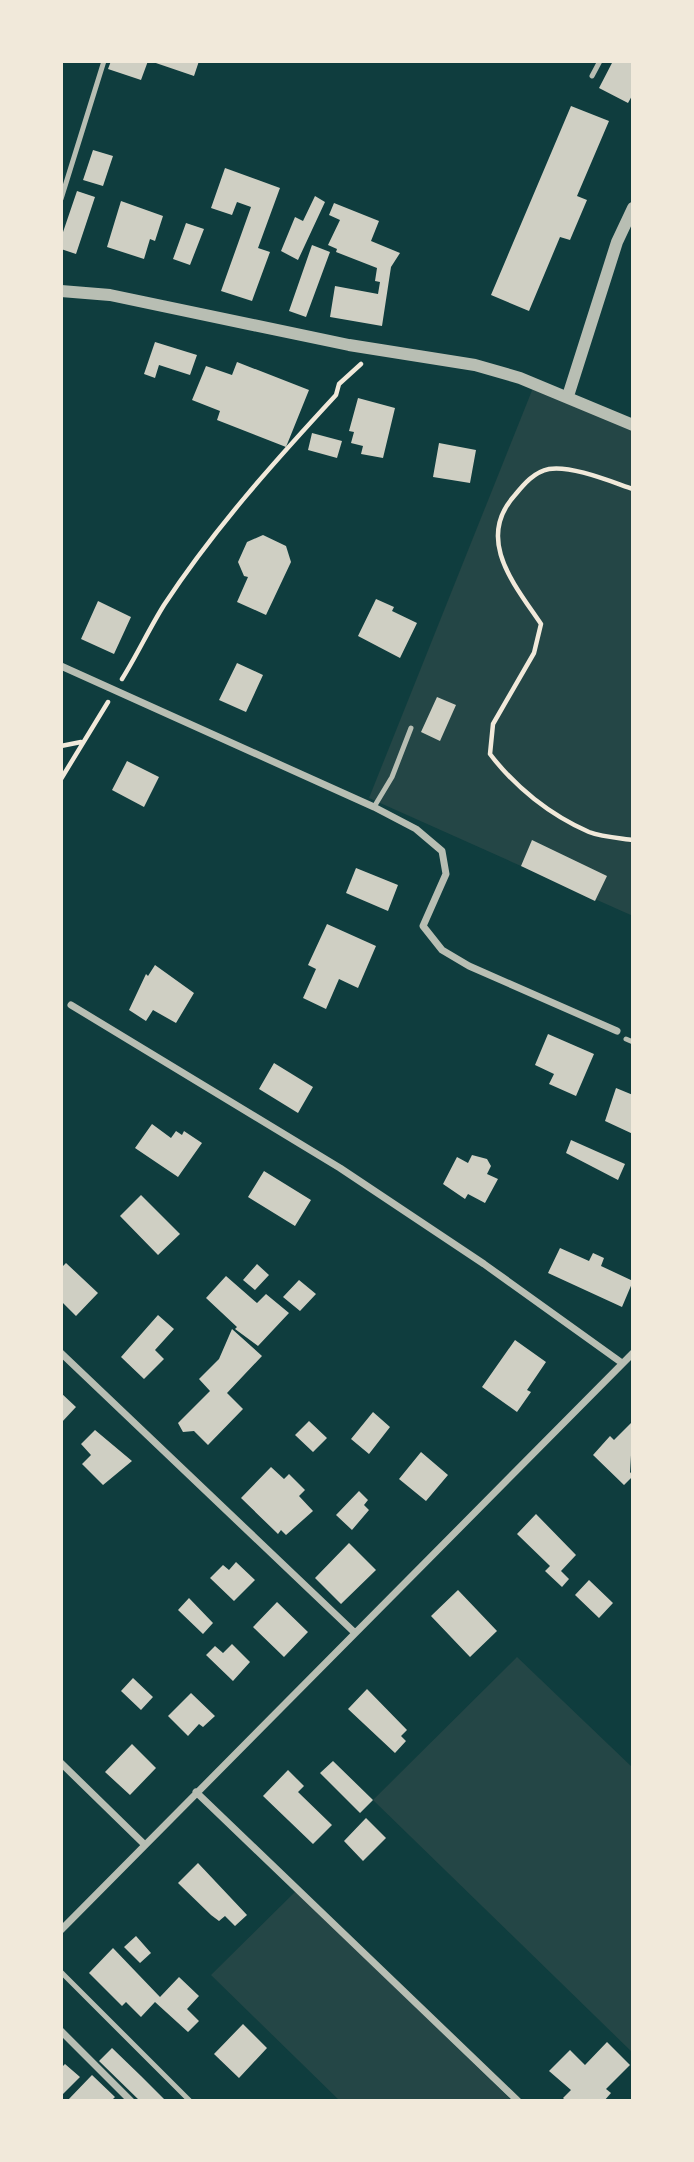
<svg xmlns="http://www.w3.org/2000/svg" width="694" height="2162" viewBox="0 0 694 2162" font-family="'Varela Round',sans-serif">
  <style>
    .green { fill: #244646 }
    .building { fill: #cfcfc3 }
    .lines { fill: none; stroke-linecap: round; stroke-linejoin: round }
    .path { stroke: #f1e9da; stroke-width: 4.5 }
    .service { stroke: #b8beb3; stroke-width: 5 }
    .minor { stroke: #b8beb3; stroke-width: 7 }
    .tertiary { stroke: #b8beb3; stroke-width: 12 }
  </style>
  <rect width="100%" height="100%" fill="#0f3d3e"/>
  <path class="green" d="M535 383 633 425V916L369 798Z
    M517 1657 633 1768V2053L373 1800Z
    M296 1891 512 2101H340L211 1975Z"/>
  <path class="building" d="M111 61H148L141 80 108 69Z
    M150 61H199L194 76Z
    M613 61H633V94L628 103 599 88Z
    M571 106 609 121 577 196 587 200 570 240 560 237 529 311 491 295Z
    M93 150 113 156 103 186 83 180Z
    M225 168 280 188 258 248 270 252 252 301 221 291 251 207 237 202 232 215 211 208Z
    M77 191 95 197 76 254 61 249V238Z
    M315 196 325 202 298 260 281 251 295 217 303 221Z
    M121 201 163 216 155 241 150 239 144 259 107 247Z
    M334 203 379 221 371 241 400 253 391 267 382 326 330 317 335 286 378 294 380 282 375 281 377 268 336 252 337 249 328 245 340 220 329 215Z
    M186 223 204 229 190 265 173 259Z
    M312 245 330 252 306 317 289 311Z
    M155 342 197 355 190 375 159 365 155 378 144 374Z
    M237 362 309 390 286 447 217 420 220 411 192 400 206 366 232 375Z
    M358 398 395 408 383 458 361 454 363 446 351 443 354 432 349 431Z
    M312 433 342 441 337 458 308 450Z
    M439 443 476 450 470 483 433 477Z
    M263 535 286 546 291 562 266 615 237 602 248 577 244 576 238 562 247 542Z
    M376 599 394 607 392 611 417 623 400 658 358 636Z
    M98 601 131 617 114 654 81 639Z
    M237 663 263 675 246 712 219 700Z
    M437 697 456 705 440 741 421 732Z
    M127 761 159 777 144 807 112 790Z
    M532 840 607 876 595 901 521 866Z
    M356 868 398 885 388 911 346 893Z
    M327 924 376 946 358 988 339 979 326 1009 303 998 316 969 308 965Z
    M155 965 194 993 176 1023 153 1010 146 1021 129 1010 146 974 148 976Z
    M548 1034 594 1054 576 1096 549 1084 554 1074 535 1065Z
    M274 1063 313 1087 298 1113 259 1089Z
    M616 1088 633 1095V1134L605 1121Z
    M152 1124 171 1138 176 1131 182 1135 184 1131 202 1143 178 1177 135 1148Z
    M571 1140 625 1164 618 1180 566 1153Z
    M472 1155 487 1159 491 1166 487 1174 498 1179 485 1203 468 1194 465 1199 443 1184 457 1157 468 1163Z
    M264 1171 311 1200 295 1226 248 1197Z
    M141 1195 180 1234 158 1255 120 1216Z
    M560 1248 589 1261 593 1253 604 1258 601 1266 633 1281 622 1307 548 1273Z
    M66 1263 98 1293 76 1316 61 1301V1268Z
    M257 1264 269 1275 255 1290 243 1280Z
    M226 1276 257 1303 266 1294 289 1313 258 1346 235 1329 237 1327 206 1298Z
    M299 1280 316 1294 300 1311 283 1297Z
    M158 1315 174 1329 155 1350 164 1359 144 1379 121 1357Z
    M232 1329 262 1356 227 1393 243 1409 208 1445 194 1431 183 1432 178 1423 210 1391 199 1379 219 1359Z
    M515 1340 546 1362 527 1390 531 1392 517 1412 482 1387Z
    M61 1393 76 1407 61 1423Z
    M373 1412 390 1427 369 1454 351 1439Z
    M309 1421 327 1438 313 1452 295 1435Z
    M633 1421 630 1472 633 1476 624 1485 593 1455 610 1436 614 1440Z
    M95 1430 132 1461 103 1485 82 1464 91 1455 81 1444Z
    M421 1452 448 1475 426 1501 399 1479Z
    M271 1467 284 1479 289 1474 305 1490 299 1496 313 1511 286 1535 281 1530 278 1534 241 1498Z
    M359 1491 368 1500 364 1505 369 1510 352 1530 336 1515Z
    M536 1514 576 1555 561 1571 569 1579 562 1587 545 1571 550 1566 517 1534Z
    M349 1543 376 1570 341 1604 315 1578Z
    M236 1562 255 1580 234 1601 210 1578 223 1565 229 1570Z
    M589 1580 613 1603 599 1618 575 1595Z
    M458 1590 497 1631 470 1657 431 1616Z
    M189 1598 213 1623 203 1634 178 1610Z
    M277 1602 308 1632 284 1657 253 1627Z
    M232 1644 250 1662 233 1681 206 1655 215 1646 223 1653Z
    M133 1678 153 1697 141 1710 121 1691Z
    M367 1689 407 1730 401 1736 406 1741 395 1753 348 1709Z
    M191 1693 215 1716 203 1727 199 1724 188 1736 168 1716Z
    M132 1744 156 1768 130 1795 105 1772Z
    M333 1761 373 1800 360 1813 320 1773Z
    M288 1770 304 1786 298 1792 332 1825 313 1844 263 1796Z
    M366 1818 386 1838 363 1861 344 1841Z
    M198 1863 247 1915 235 1926 225 1916 219 1921 211 1915 178 1883Z
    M136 1936 151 1953 140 1963 124 1947Z
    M113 1948 160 1997 179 1977 199 1996 187 2009 199 2021 188 2032 155 2002 141 2017 126 2002 122 2006 89 1973Z
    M243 2024 267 2048 239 2078 214 2054Z
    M607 2042 630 2065 606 2089 611 2093 604 2101H566L563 2098 571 2090 549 2071 570 2050 585 2065Z
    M112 2048 141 2076 166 2101H140L99 2061Z
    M65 2064 80 2077 61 2096V2068Z
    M92 2075 115 2097 111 2101H67Z"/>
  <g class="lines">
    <path class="path" d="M633 489C612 482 571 465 549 469 534 472 524 484 515 495 475 539 514 584 541 624L534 653 493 724 490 754C515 787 550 815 589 832 602 837 619 838 633 840
      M122 679C137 655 149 629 164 605 214 529 274 462 336 395L339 384 361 364
      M61 746 81 742
      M61 779 108 702"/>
    <path class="service" d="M592 76 600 61
      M61 199 104 61
      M374 807 392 777 411 728
      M626 1039 633 1042
      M61 1972 190 2101"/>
    <path class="minor" d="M61 666 374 807 416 829 442 851 446 874 423 926 442 950 469 966 617 1031
      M71 1005 340 1168 484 1264 622 1363
      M61 1353 354 1632
      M61 1763 145 1845
      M196 1792 518 2101
      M61 1930 633 1353
      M61 2031 131 2101"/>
    <path class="tertiary" d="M61 291 110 295 349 345 475 365 520 378 633 425
      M568 396 617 242 633 208"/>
  </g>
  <rect width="694" height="2162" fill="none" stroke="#f1e9da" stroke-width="126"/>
</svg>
